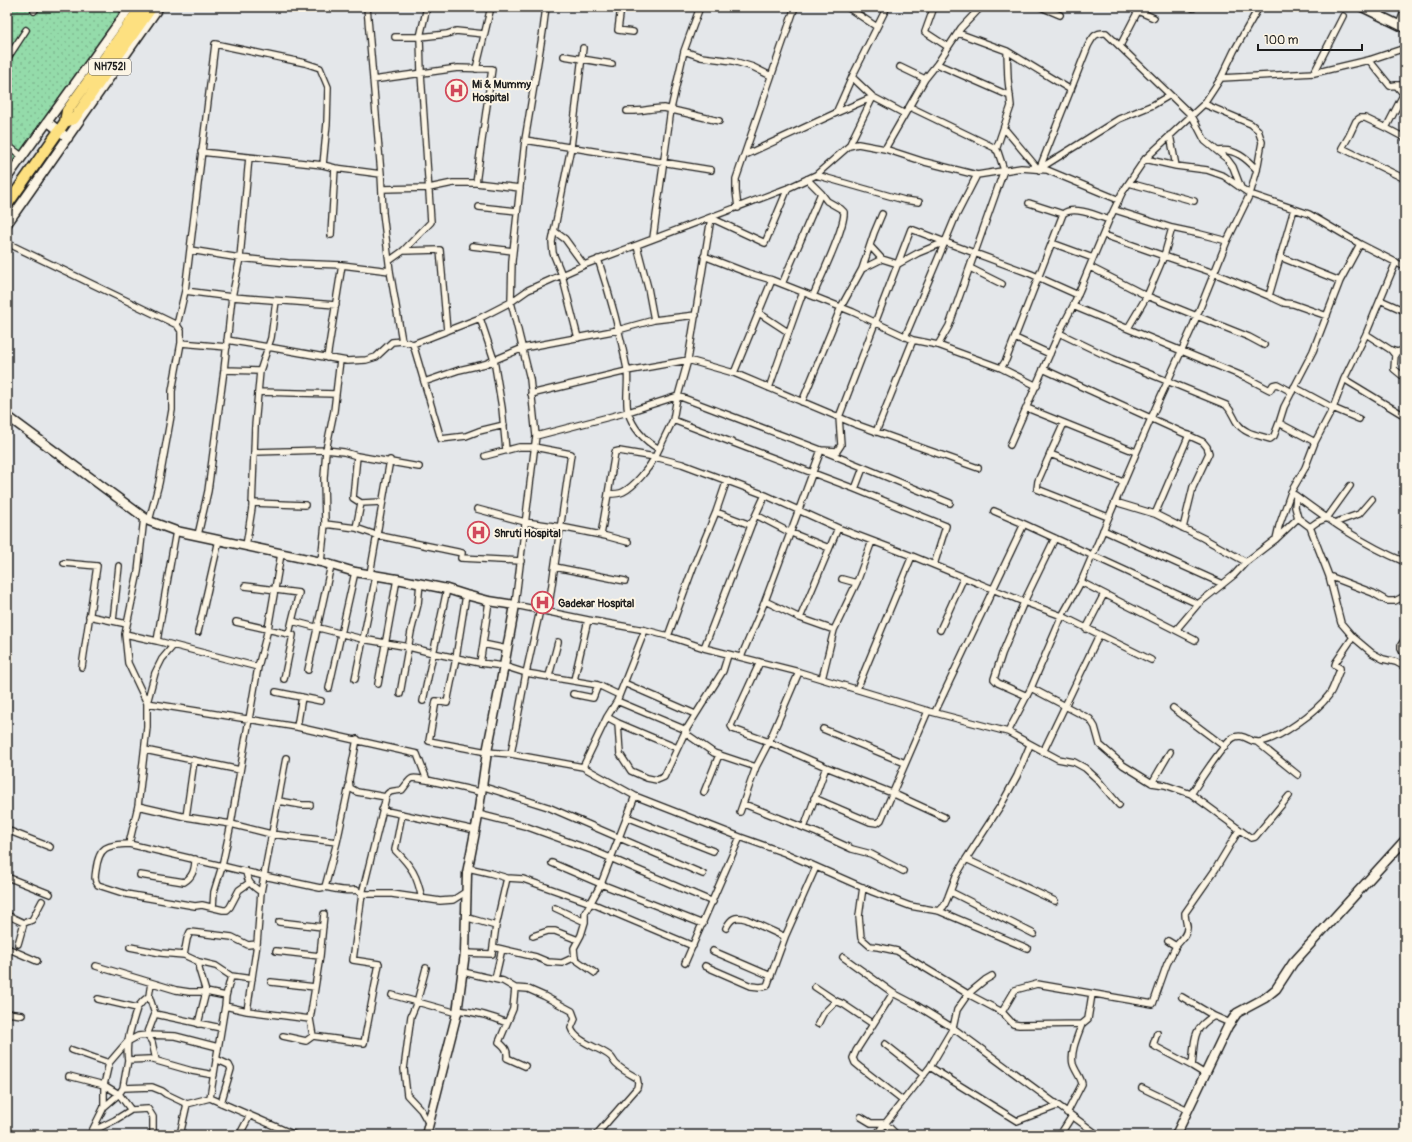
<svg xmlns="http://www.w3.org/2000/svg" width="1412" height="1142" viewBox="0 0 1412 1142" font-family="Pangolin,sans-serif">
  <style>
    .park { fill: url(#park-dots); stroke: #587c63 }
    .lines { fill: none; stroke-linecap: round; stroke-linejoin: round }
    .street-casing { stroke: #1c1c1c; stroke-width: 8 }
    .secondary-casing { stroke: #1c1c1c; stroke-width: 11 }
    .highway-casing { stroke: #1c1c1c; stroke-width: 13 }
    .street { stroke: #fcf5e5; stroke-width: 5.5 }
    .secondary { stroke: #fcf5e5; stroke-width: 8 }
    .highway { stroke: #fde080; stroke-width: 10 }
    .labels { text-anchor: middle; dominant-baseline: central; stroke-width: 4; stroke-linejoin: round; paint-order: stroke }
    .shield { fill: #fcf5e5; stroke: #5f5d58; stroke-width: 1 }
    .shield-label { font-size: 10px; font-weight: bold; fill: #1c1c1c }
    .poi-label { font-size: 11px; font-weight: bold; fill: #1c1c1c; stroke: #fcf5e5; text-anchor: start }
  </style>
  <defs>
    <pattern id="park-dots" width="8" height="8" patternUnits="userSpaceOnUse"><rect width="8" height="8" fill="#94dbaa"/><path d="M2 2h.1M6 6h.1" fill="none" stroke="#7fbb92" stroke-width="1.8" stroke-linecap="round"/></pattern>
  </defs>
  <rect width="100%" height="100%" fill="#e4e7ea"/>
  <filter id="ink" filterUnits="userSpaceOnUse"><feTurbulence type="fractalNoise" baseFrequency=".025" numOctaves="2"/><feDisplacementMap in="SourceGraphic" scale="8" xChannelSelector="R" yChannelSelector="G"/><feConvolveMatrix kernelMatrix="1 2 1 2 8 2 1 2 1" color-interpolation-filters="sRGB"/></filter>
  <g filter="url(#ink)">
    <path class="park" d="M7 7H124L7 177Z"/>
    <g class="lines">
      <defs>
        <path id="street" d="M367 7 381 174 383 213 390 271 402 341
          M546 7 543 31 525 140 512 261 511 302 530 379 536 436 515 605 588 620 645 630 668 636 704 648 799 672 928 711 1008 732 1031 688 1062 616 1081 582 1155 409 1192 328 1227 241 1250 194 1257 170 1262 142 1258 130 1251 124 1204 104
          M621 7 618 30 633 32
          M847 7 877 27
          M934 7 925 32 948 47
          M1041 7 1060 15
          M1193 8V7
          M34 11 37 7
          M1138 11 1154 18
          M1399 25 1405 9
          M958 33 1007 51 1008 79 1011 106 996 150
          M395 37H420L447 34 456 31 484 34
          M1120 46 1138 11 1130 7
          M684 51 701 57 733 61 753 67 771 76
          M1007 51 1071 90
          M564 56 612 64
          M7 59 26 30
          M1369 60 1390 86 1396 85 1405 96
          M937 64 1010 96
          M900 67 925 79
          M476 69 491 7
          M1314 73 1343 16
          M1221 78 1314 73 1369 60 1405 48
          M373 80 458 68 492 69 476 183
          M1396 85H1405
          M1403 95 1386 128 1365 118H1360L1356 121 1349 136 1342 148 1405 179
          M910 107 995 148 998 152 1004 170 949 326 938 345
          M627 111C640 112 651 108 664 108L719 121
          M836 113 852 77 887 7
          M1004 128 1039 170
          M1386 128 1405 138
          M1170 135 1176 166
          M525 140 711 170
          M7 145 23 157
          M849 146 873 97 852 77
          M885 149 925 79 937 64 961 28 981 7
          M1218 151C1235 148 1247 159 1257 170
          M745 155 836 113 873 97 905 114
          M1145 159 1176 166 1207 170 1224 176 1241 188
          M323 165 335 168 381 174
          M1039 169 1119 119 1153 105 1170 95
          M1039 170 1088 46C1093 37 1095 32 1106 33L1192 116 1205 141 1227 159 1233 167 1241 188 1250 194 1309 214 1360 244 1405 267
          M816 175 904 200 919 202
          M977 175 1021 168 1047 170 1119 200
          M1129 183 1194 201
          M788 188 765 243 711 218 688 360 676 403 673 420 655 457 619 451 615 452 608 494C613 494 619 494 623 492 635 486 649 468 655 457L682 464 765 495 838 528 912 556 1024 602 1062 616 1151 660
          M382 189 429 188 453 183H476L520 188
          M1029 203 1063 214
          M479 207 517 211
          M738 208 736 191V179L795 7
          M1115 210 1172 228
          M554 231 565 239 584 265
          M331 235 335 168
          M1104 235 1164 256 1147 296 1128 328
          M653 238 671 109 684 51 700 7
          M1227 241 1200 234 1172 228 1164 256 1214 273 1269 296 1284 303 1293 304 1327 316
          M7 243 177 325
          M1052 243 1093 258
          M472 246 513 251
          M637 246 648 288 654 320
          M870 246 882 259
          M190 250 240 258 249 157
          M403 251 440 250 447 331
          M704 256 748 273 772 280 853 312 913 340 938 345 1001 368 1037 386
          M1280 257 1340 281
          M598 259C610 295 620 332 627 369 629 383 625 400 628 412 633 428 645 441 659 449
          M389 261 403 251 431 222 421 73 420 37 427 7
          M1090 267 1147 296 1249 337 1264 345
          M970 268 1002 284
          M862 269 882 259 898 264 918 253 945 242 1031 274 1078 295
          M782 284 821 193 807 179
          M185 291 232 297 336 305
          M813 296C820 279 845 228 844 212L841 209 827 201 821 193
          M1269 296 1294 209
          M1380 300 1396 262
          M1073 306 1247 378 1268 389 1270 390 1273 385 1277 384 1292 392
          M759 313 788 332
          M480 318 494 360 502 408 506 450
          M1059 333 1113 359 1226 405C1233 412 1233 418 1238 424 1245 434 1259 435 1270 439L1274 436 1279 423
          M1366 334 1391 350 1395 355 1394 369 1405 378
          M905 337 945 242
          M578 338 562 275 553 253 552 242 571 147 583 48
          M1015 338 1050 354
          M227 340 268 347 271 338 276 301
          M181 343 227 347
          M413 344 441 439 466 436 479 431 504 425
          M1391 350 1397 352 1405 350
          M327 358 342 265
          M1001 368 1006 360 1063 214C1073 205 1098 216 1109 220
          M1043 369 1203 442 1207 447 1209 453 1193 487 1183 528
          M224 370 260 371
          M734 373 772 280
          M1344 379 1405 416
          M424 382 459 370 485 364 523 348 618 330 654 320 696 315
          M1294 387 1333 408 1359 419
          M769 388 803 292
          M258 392 336 394
          M531 394 627 371 688 360 734 373 855 424 978 468
          M802 402 841 307 862 269 874 233 882 214
          M1027 408 1136 452
          M673 420 855 489
          M876 432 913 340
          M536 436 628 412 678 396 821 450 950 503
          M1315 442 1279 423 1284 407 1313 351 1340 281 1360 244
          M1010 445 1059 333 1073 306 1109 220 1122 193 1145 159 1204 104 1221 78 1234 51 1259 7
          M254 452 326 450 344 452 357 456 419 467
          M1050 454 1064 423
          M357 456 353 498 361 503
          M485 456 519 447H534L571 454 548 612
          M863 468 855 489 946 526 934 565
          M1295 495C1330 521 1364 545 1405 562
          M1296 496 1295 507 1298 518 1310 527 1329 576 1341 623 1353 637 1372 653 1383 659 1396 662 1405 667
          M1115 502 1155 514 1203 538 1246 562
          M252 503 305 505
          M477 509 525 522 561 527 606 536 628 542
          M994 511 1024 524
          M716 512 748 524 752 523
          M1155 514 1189 435
          M756 515 789 532 829 548
          M144 517 138 572 125 634 128 663 147 703 297 727 417 754 427 780 480 792
          M1108 517 1037 489 1038 481 1050 454 1123 482
          M149 521 159 483 172 410V391L181 343V331L177 325 185 291 215 44 305 63 320 68 328 87 327 123 323 165 201 152
          M1334 523 1359 514 1372 499
          M325 524 356 528 376 535 462 553 461 558 521 561
          M1310 527 1317 522 1327 518 1350 486
          M356 528 361 503 382 502
          M1103 530 1223 584
          M176 531 157 641 258 667
          M198 535 208 491 224 370 232 297 240 258 288 263 342 265 390 271
          M601 535 608 494
          M1276 539 1279 526 1291 492 1305 468 1315 442 1333 408 1344 379 1366 334 1380 300 1405 311
          M246 546 252 508 255 426 260 371 268 347 347 361 366 360 376 357 392 342 402 341 413 344 480 318 511 302 528 290 584 265 788 188 816 175 849 146 858 144 885 149 925 162 977 175 955 218 945 242 911 229 839 417 841 445 837 451 821 450
          M321 562 325 524 324 478 326 450 334 411 340 360
          M64 563 97 566 82 667
          M555 567 625 581
          M370 574 390 460
          M1329 576 1373 593 1387 601H1395L1405 596
          M842 579 853 582H857
          M1081 582 1195 640
          M245 586 299 593 292 621
          M466 595 456 658 447 703 436 701 429 741 487 752 511 754 583 767 635 796 601 884 585 913V922
          M489 601 483 644 507 649
          M765 601 800 618 834 630
          M540 610 526 673 598 685 619 695
          M89 616 127 624
          M800 618 838 528
          M113 621 119 566
          M236 622 293 635 284 679
          M1086 629 1104 594
          M645 630 617 701 607 717 618 723 677 748
          M940 630 964 577
          M1176 630 1198 604 1234 575 1246 562 1276 539 1298 518
          M198 632 219 540
          M125 634 157 641
          M289 634 292 621 362 639 409 647 433 653 480 663 504 666 526 673 511 754
          M668 636 694 565 716 512 727 480
          M1405 639 1401 645V649L1405 656
          M173 646 162 659 155 673 147 703V727L142 771 138 806 129 844 222 866 214 892 213 907
          M704 648 752 523 765 495
          M741 657 765 601 821 450
          M760 662 732 723 731 726 733 729 769 742 826 767 892 793 944 817
          M480 663 483 644
          M308 670 331 565
          M549 676 558 642
          M355 679 376 576
          M822 679 834 630 857 582 872 541
          M574 680 588 620
          M624 683 695 714
          M378 684 397 579
          M329 688 355 572
          M1031 688 1090 719 1095 727 1100 745 1123 765 1152 783 1165 785 1191 794 1251 838 1255 837 1289 796
          M857 689 912 556
          M276 692 321 701
          M400 694 411 632 418 604 420 583
          M573 694 593 698 598 685
          M1027 696 998 683 994 679 1002 654 1024 602 1055 538
          M423 701 447 589
          M617 701 686 730 688 735 714 753 756 767 769 742 799 672
          M1173 708 1225 747
          M935 712 1024 524 1198 604
          M618 723 620 754 631 771 647 778 657 780 664 777 686 730 723 671 728 655
          M297 727 302 697
          M823 729 905 763
          M1008 732 1058 759 1074 762 1085 768 1097 779 1119 805
          M1257 742 1298 775
          M145 750 240 770
          M1043 752 1099 635
          M286 758 264 876 320 888 325 887 337 842 349 786
          M583 767 607 717
          M1152 783 1170 752
          M481 786 548 807 703 874
          M704 792 719 755
          M1191 794C1199 782 1223 744 1233 738 1243 732 1250 743 1259 742 1279 740 1317 711 1329 695 1334 688 1336 678 1340 670V668L1335 665 1336 662 1353 637
          M635 796 740 837 785 853 873 892 910 906 939 911 944 906 948 897 956 876 966 859 1001 805 1017 776 1030 745
          M386 797C388 790 395 791 402 790 413 776 409 777 427 780
          M814 798 870 822 877 823 881 820 928 711
          M279 801 302 805H310
          M744 804 817 833 852 849 871 854 903 871
          M138 806 186 817 231 824 271 834 337 842
          M382 810 475 830
          M740 812 756 767
          M402 814 395 850C412 867 417 875 422 899
          M478 814 525 826 594 851 713 902
          M186 817 194 761
          M627 817 713 851
          M804 828 826 767
          M7 830 50 847
          M129 844C107 845 99 846 96 870 95 876 94 880 98 885L126 894 195 906 202 905 223 910H227L230 907 239 890 249 883
          M966 859 1055 901
          M552 863 601 884 703 924
          M246 871C247 882 252 886 261 892
          M140 875 184 882C193 877 195 869 195 859
          M7 877 50 894
          M507 878 523 879 591 903 693 946
          M325 887C336 889 346 892 356 890L362 894 386 797 357 792 350 788 349 780 357 739
          M863 887 859 916 861 938 870 946 878 947 897 951 968 994 957 1010 953 1028 1098 1135
          M951 892 1034 934
          M555 908 585 922 581 935 574 948 575 959 595 973
          M939 911 1027 948
          M324 914 320 956 310 1019 313 1036 364 1043 379 964 353 960 362 894H392L440 901 453 900 467 891
          M7 915 24 923 32 920 42 901
          M465 917 496 926
          M279 922 323 927
          M726 928C731 918 735 916 746 919L785 937
          M533 936 548 931H555L578 940
          M18 944 24 923
          M1176 946C1181 940 1188 934 1187 926 1186 922 1185 918 1185 913L1215 870 1239 830
          M130 947 161 953 184 955
          M493 947 536 957 548 962 562 963 575 957
          M7 948 37 961
          M276 951 320 956
          M713 951 771 976
          M465 953 492 954 496 926 507 878 490 873 468 868
          M843 957 893 993 916 1005 953 1028 930 1067 876 1135
          M199 962 216 966 231 976 252 979
          M685 963 740 837
          M96 966 176 990 189 992H206L226 996 225 1006
          M705 966 751 986 760 987 767 986 785 937 816 867
          M426 968 417 1002 411 1016 404 1069 407 1095 421 1110 429 1124
          M463 972 503 981 515 988
          M992 976 985 980 968 994 1002 1012 1015 990 1037 984 1153 1004 1167 964 1176 946 1168 941
          M495 979 502 949
          M271 982 315 987
          M815 987 836 1001 843 1004 873 1024
          M893 993 856 1051 853 1058 855 1063 861 1068 902 1100
          M392 995 457 1013
          M226 996 231 976
          M1182 997 1214 1016
          M98 999 137 1008 143 1001 149 996
          M137 1008C132 1025 125 1042 128 1060L150 1059 192 1071 214 1075
          M457 1010C475 1012 491 1016 507 1023
          M247 1011 257 944 261 892 264 876 222 866 231 824 258 667 268 629 281 554
          M1002 1012 1013 1024 1019 1025 1082 1024 1088 1019 1092 994
          M7 1013 22 1015
          M155 1014 221 1028
          M198 1024 206 992 199 969V962L184 955 187 939 190 932 232 937 248 945 257 944
          M818 1024 823 1014 836 1001
          M1157 1033 1153 1045 1156 1047 1192 1066 1205 1074
          M147 1035 175 1036 218 1047
          M147 1035 152 1042 156 1060
          M283 1036 306 1041 313 1036
          M885 1044 924 1075
          M72 1050 109 1063
          M216 1059 229 1065 231 1069 221 1103
          M525 1066 507 1058C508 1050 505 1047 499 1042L513 1009 515 988 528 989 544 996 572 1011 575 1019 571 1028C576 1043 602 1048 611 1057 613 1059 614 1062 616 1064 622 1070 630 1074 637 1078L638 1083 637 1088 596 1135
          M1192 1066C1195 1041 1191 1029 1214 1016L1230 1023
          M930 1067 1017 1121 1057 1106
          M69 1076 104 1085 109 1063 127 1042 138 1036 147 1035 155 1014 149 996 151 983
          M123 1088 152 1087 162 1091 166 1094 187 1104 210 1098 225 1006 247 1011 310 1019
          M1142 1088 1188 1110
          M210 1098 295 1135
          M104 1107 119 1094 123 1088 128 1060
          M1067 1113 1082 1084C1081 1077 1075 1071 1073 1064 1070 1052 1078 1035 1082 1024
          M861 1117 871 1123H885L897 1135
          M93 1131 115 1120 131 1110 148 1109 153 1117V1131L155 1135
          M90 1135 104 1107V1085L119 1094 131 1110
          M180 1135 187 1104
          M241 1135V1132L250 1115
          M1060 1135 1072 1116"/>
        <path id="secondary" d="M1362 7 1405 28
          M48 122 68 138
          M7 178 130 7
          M7 224 159 7
          M7 416 149 521 176 531 321 562 355 572 397 579 447 589 466 595 489 601 515 605 504 666 487 752 477 822 467 873 465 953 457 1013 426 1135
          M1176 1135 1228 1026 1237 1013 1265 998 1276 989 1293 963 1405 840"/>
        <path id="highway" d="M65 122 74 119 152 7
          M7 205 65 122 67 111 141 7"/>
      </defs>
      <use href="#street" class="street-casing"/>
      <use href="#secondary" class="secondary-casing"/>
      <use href="#highway" class="highway-casing"/>
      <use href="#street" class="street"/>
      <use href="#secondary" class="secondary"/>
      <use href="#highway" class="highway"/>
    </g>
  </g>
  <defs>
    <symbol id="hospital-ring" viewBox="-11 -11 22 22"><circle r="9.5" fill="#fcf5e5" stroke="#d1495b" stroke-width="1.5"/><path d="M-5-5h3v3.5h4V-5h3V5h-3V1.5h-4V5h-3Z" fill="#d1495b"/></symbol>
  </defs>
  <g fill-rule="evenodd">
    <use href="#hospital-ring" x="444" y="78" width="25" height="25"/>
    <use href="#hospital-ring" x="466" y="520" width="25" height="25"/>
    <use href="#hospital-ring" x="530" y="590" width="25" height="25"/>
  </g>
  <g class="labels">
    <rect class="shield" x="89" y="59" width="42" height="16" rx="3"/>
    <g class="shield-label">
      <text x="110" y="67">NH752I</text>
    </g>
    <g class="poi-label">
      <text x="472" y="84">Mi &amp; Mummy<tspan x="472" dy="13">Hospital</tspan></text>
      <text x="494" y="533">Shruti Hospital</text>
      <text x="558" y="603">Gadekar Hospital</text>
    </g>
  </g>
  <rect width="1412" height="1142" fill="none" stroke="#fcf5e5" stroke-width="24"/>
  <rect x="12" y="12" width="1388" height="1118" fill="none" stroke="#1c1c1c" stroke-width="1.5" filter="url(#ink)"/>
  <path d="M1258 44v6h104v-6" fill="none" stroke="#1c1c1c" stroke-width="2"/>
  <text x="1264" y="44" font-size="12" fill="#1c1c1c" stroke="#fcf5e5" stroke-width="3" paint-order="stroke">100 m</text>
</svg>
